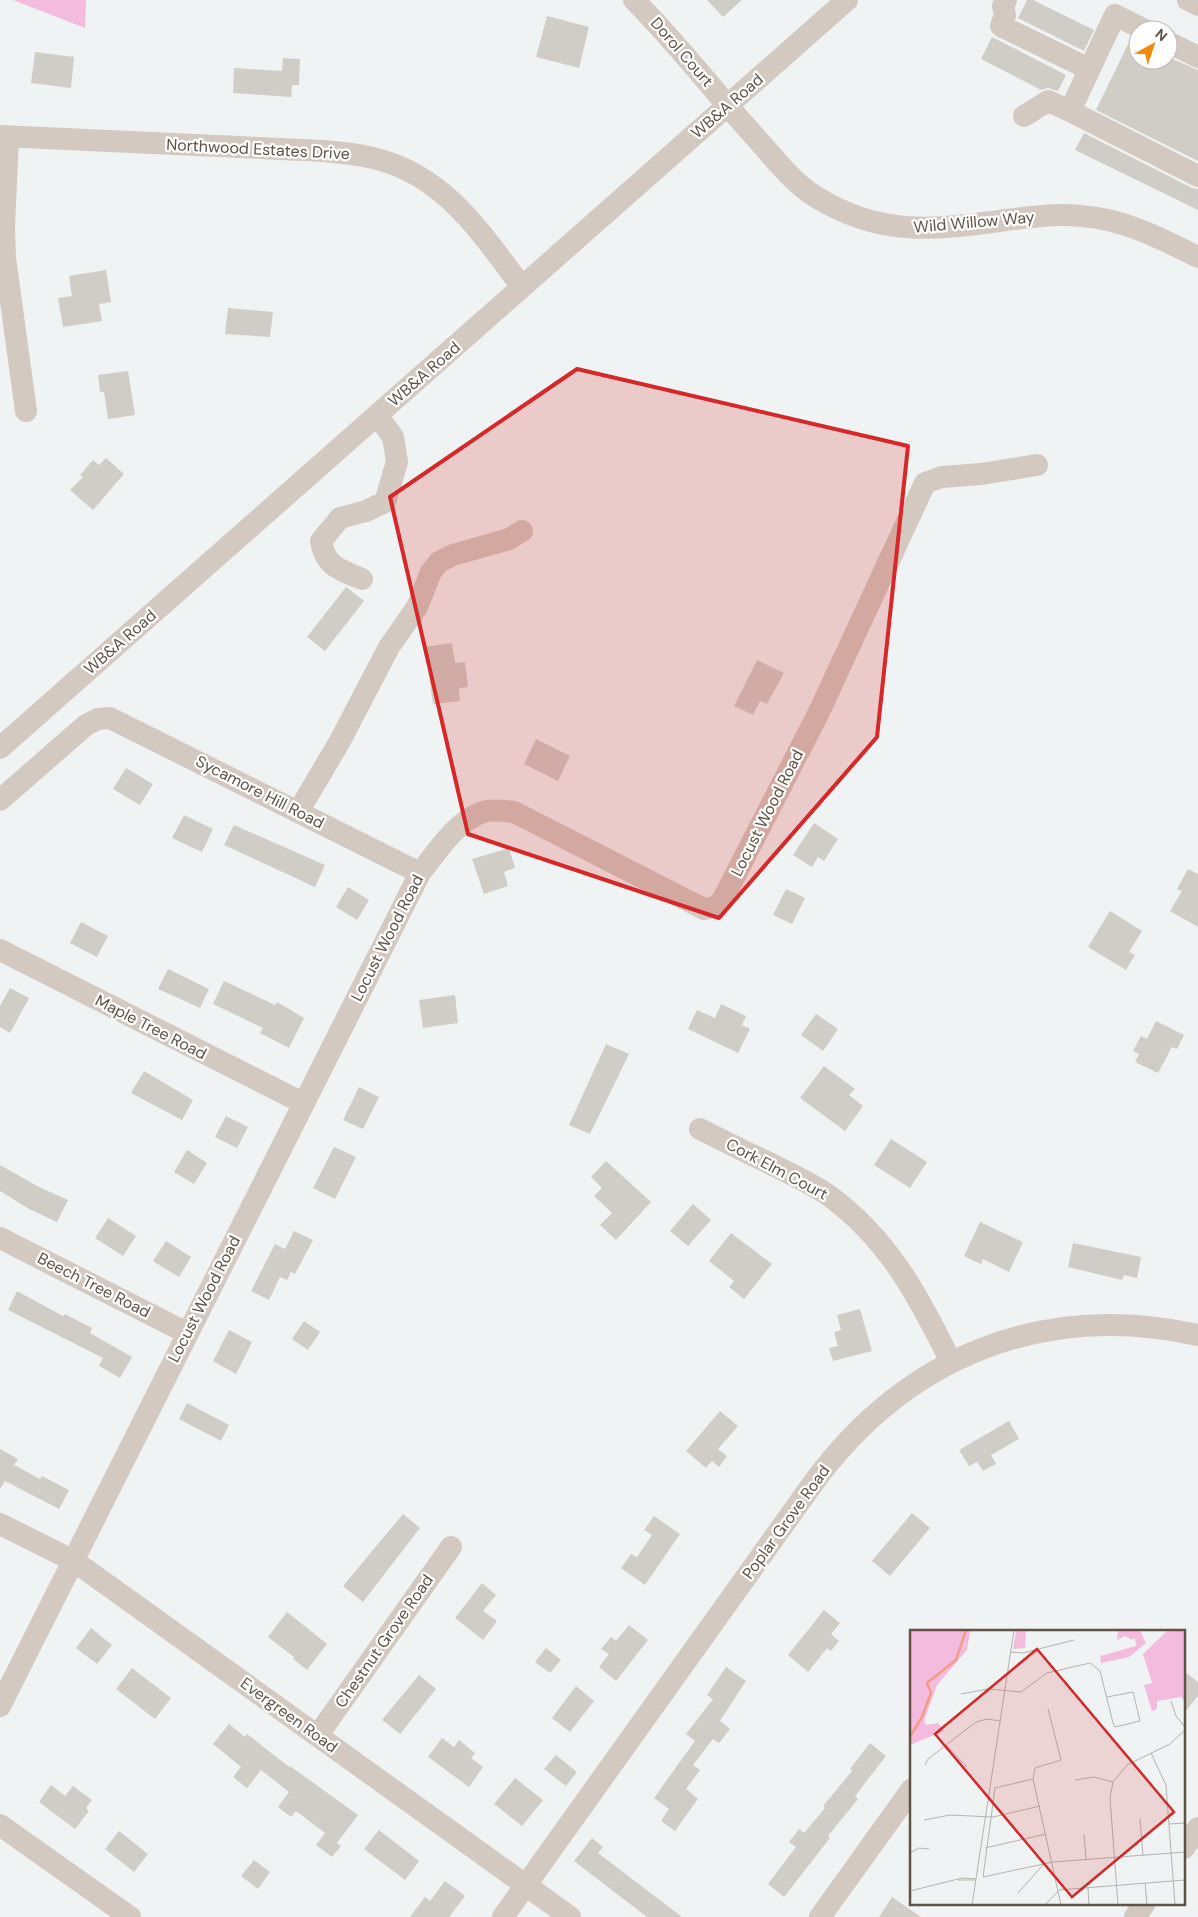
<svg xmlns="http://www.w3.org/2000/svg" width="1198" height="1917" viewBox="0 0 1198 1917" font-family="'DM Sans',sans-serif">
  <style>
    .green { fill: #f3bcde }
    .building { fill: #d0cdc7 }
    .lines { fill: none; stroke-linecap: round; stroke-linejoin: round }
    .minor { stroke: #d3c9c0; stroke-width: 22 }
    .marked { fill: #d62828; fill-opacity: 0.2; stroke: #d62828; stroke-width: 4; stroke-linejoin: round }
    .labels { text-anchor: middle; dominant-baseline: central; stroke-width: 4.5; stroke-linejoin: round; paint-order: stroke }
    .street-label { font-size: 16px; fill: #5f5246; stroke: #fff }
    .inset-river { fill: none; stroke: #f39b86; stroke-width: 2.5 }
    .inset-road { fill: none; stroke: #b6b3ae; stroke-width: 1 }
    .view { fill: #d62828; fill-opacity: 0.15; stroke: #d62828; stroke-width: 2.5 }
    .inset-edge { fill: none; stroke: #5f5246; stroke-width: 2.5 }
  </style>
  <rect width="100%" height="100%" fill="#f0f3f3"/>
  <path class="green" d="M13 0H86L85 28Z"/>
  <path class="building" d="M707 0H742L723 17Z
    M1027 0H1033L1094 30 1084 51 1018 18Z
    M547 16 589 27 579 68 536 57Z
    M992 37 1066 75 1058 91 1048 88 1041 90 981 59Z
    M1131 38 1138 41V60H1168V57L1198 70V161L1096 110Z
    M35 52 74 57 71 88 31 83Z
    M283 58 300 59 299 85H292L291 97 233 93 234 68 282 71Z
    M1084 133 1192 188 1198 189V210L1075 150Z
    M106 270 111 302 99 304 102 321 63 327 58 298 72 296 69 276Z
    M228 308 273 312 270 337 225 334Z
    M128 371 135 415 108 419 104 392H100L98 375Z
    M106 458 124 474 93 510 70 490 83 477 80 475 93 460 99 465Z
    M346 587 364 601 325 651 307 637Z
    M452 643 455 663 465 662 468 687 459 688 460 701 433 704 425 647Z
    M757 660 784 673 767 704 760 701 753 715 734 706Z
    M536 739 570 756 558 781 524 764Z
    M126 768 153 784 140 805 113 789Z
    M184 815 213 829 202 852 172 838Z
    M814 823 838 839 824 861 818 857 812 867 793 855Z
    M234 825 325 865 315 887 224 845Z
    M509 848 515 868 504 872 508 886 484 894 472 859Z
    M1188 869 1198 874V927L1170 911 1182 891 1177 889Z
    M348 887 369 900 357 920 336 907Z
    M786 889 805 898 792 924 773 915Z
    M1110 911 1142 931 1129 952 1135 955 1126 970 1088 947Z
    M81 922 108 936 97 957 70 943Z
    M168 969 209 989 200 1008 158 989Z
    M224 981 275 1005 277 1002 304 1018 289 1048 260 1033 263 1028 213 1004Z
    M10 988 29 998 10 1033 0 1027V1006Z
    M455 995 458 1023 423 1028 419 1000Z
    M721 1004 746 1016 742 1025 750 1029 738 1053 688 1029 697 1010 715 1018Z
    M816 1014 838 1029 823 1051 801 1035Z
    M1156 1021 1184 1035 1177 1049 1172 1047 1158 1073 1135 1062 1139 1054 1133 1051 1141 1036 1147 1039Z
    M606 1044 629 1054 590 1134 569 1125Z
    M824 1066 855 1089 849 1095 863 1106 845 1131 800 1098Z
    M144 1071 193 1100 182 1120 131 1093Z
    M359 1087 379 1097 363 1129 343 1120Z
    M226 1116 248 1127 237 1148 215 1137Z
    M891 1139 927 1162 910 1188 874 1165Z
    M334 1147 356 1157 335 1199 313 1188Z
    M187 1150 207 1163 194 1184 174 1172Z
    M606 1161 651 1202 616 1240 600 1225 612 1213 594 1196 602 1188 591 1177Z
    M0 1165 39 1187 68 1200 57 1222 29 1209 0 1191Z
    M693 1204 711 1220 688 1246 670 1231Z
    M108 1218 136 1236 123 1256 95 1238Z
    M980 1222 1023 1242 1009 1272 983 1259 981 1264 964 1256Z
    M294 1231 313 1240 295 1274 291 1272 287 1280 280 1277 269 1300 251 1291 275 1244 285 1249Z
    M731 1233 772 1264 744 1299 729 1287 734 1281 709 1261Z
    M166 1241 191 1257 179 1277 153 1261Z
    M1073 1243 1141 1257 1137 1278 1124 1275 1122 1280 1068 1267Z
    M17 1291 63 1316 65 1314 92 1328 90 1333 132 1357 120 1378 99 1366 103 1358 8 1310Z
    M860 1309 872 1351 833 1361 829 1348 838 1346 834 1332 841 1330 837 1315Z
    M304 1321 320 1332 308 1350 292 1339Z
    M229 1330 252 1342 236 1374 213 1361Z
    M187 1403 229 1425 221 1441 179 1419Z
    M720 1411 738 1426 718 1449 727 1456 719 1467 712 1461 706 1468 686 1451Z
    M1009 1421 1019 1439 991 1455 996 1464 983 1471 977 1462 969 1466 959 1450Z
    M0 1449 18 1459 14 1465 40 1479 42 1476 69 1490 59 1509 5 1481 0 1489Z
    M912 1513 930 1528 890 1576 872 1561Z
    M403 1514 420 1528 363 1602 343 1586Z
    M654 1516 680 1534 645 1585 621 1568 631 1554 637 1557 652 1535 644 1530Z
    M482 1583 496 1595 483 1611 497 1621 483 1640 455 1618Z
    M824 1610 840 1623 831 1634 839 1641 831 1651 827 1648 808 1672 788 1655Z
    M287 1612 327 1644 307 1670 293 1659 294 1657 268 1637Z
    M629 1625 648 1640 616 1681 599 1667 609 1654 601 1649 611 1637 616 1641Z
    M91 1628 112 1645 97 1664 76 1648Z
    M546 1648 561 1660 550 1673 535 1662Z
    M726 1667 746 1681 720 1721 730 1729 719 1743 713 1739 693 1765 700 1770 686 1789 698 1799 675 1831 661 1821 669 1809 654 1798 695 1741 686 1734 713 1699 707 1695Z
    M132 1668 171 1698 155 1719 116 1689Z
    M1184 1671 1198 1682V1696L1184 1713Z
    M419 1675 436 1689 400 1734 382 1720Z
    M576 1686 594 1701 570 1732 552 1718Z
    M229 1724 245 1737 247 1734 289 1767 290 1766 358 1815 337 1843 341 1846 332 1857 316 1845 325 1833 296 1811 291 1817 278 1807 289 1792 261 1770 247 1788 233 1777 241 1767 213 1744Z
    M442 1738 454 1747 459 1740 475 1753 471 1758 483 1767 469 1787 428 1757Z
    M870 1743 886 1756 855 1796 858 1799 828 1836 830 1838 784 1897 768 1884 796 1847 789 1842 799 1829 804 1833 825 1808 823 1806 852 1771 850 1769Z
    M556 1755 577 1772 566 1786 544 1769Z
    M515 1778 543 1800 522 1826 494 1804Z
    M51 1785 65 1796 73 1786 92 1800 86 1808 89 1811 75 1829 39 1802Z
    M379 1830 419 1861 405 1880 364 1849Z
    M119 1831 148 1854 134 1872 105 1849Z
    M592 1838 603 1847 598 1853 682 1917H647L574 1861Z
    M254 1860 270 1872 258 1889 241 1876Z
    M445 1881 465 1896 449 1917H410L425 1897 430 1901Z
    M892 1897 921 1917H879Z"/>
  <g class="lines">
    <path class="minor" d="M634 0C678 44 715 93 757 139 775 159 793 183 816 197 881 237 934 230 1006 220 1031 217 1056 213 1081 216 1124 219 1160 238 1198 257
      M1006 0 1003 6 1005 15 1001 26 1089 69
      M1188 0 1198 5
      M1145 30 1115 15 1070 111 1198 176
      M1168 42 1198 57
      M1024 116 1048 101 1070 111
      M0 136 324 151C342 153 359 154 377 159 446 177 481 233 522 287
      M8 137 4 227 5 258 26 411
      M362 579C341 570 325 567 321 541L340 518 366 511 385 502 397 462 393 437 377 415
      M0 748 847 0
      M0 800 86 725 98 719 110 718 420 873
      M298 812 340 741 389 647 417 607 431 572 439 562 453 555 509 539 522 531
      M0 950 303 1103
      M700 1129C724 1141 747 1153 771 1164 790 1174 811 1183 828 1195 888 1238 919 1297 951 1362
      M0 1238 187 1333
      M0 1524 74 1561 570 1917
      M0 1706 420 873C437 852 456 821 483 812 493 809 504 811 514 812L704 909 715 907 722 901 819 712 925 483 942 477 981 474 1037 465
      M318 1735 451 1547
      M0 1825 130 1917
      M1184 1848 1198 1828
      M503 1917 814 1482C907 1356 1043 1301 1198 1335
      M820 1917 912 1789
      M1135 1917 1145 1903"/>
  </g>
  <path class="marked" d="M577 369 908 446 877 737 719 918 468 834 390 497Z"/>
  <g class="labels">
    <g class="street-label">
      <text transform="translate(682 52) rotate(49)">Dorol Court</text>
      <text transform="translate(727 106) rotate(-41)">WB&amp;A Road</text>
      <text transform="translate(258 149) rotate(3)">Northwood Estates Drive</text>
      <text transform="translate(974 222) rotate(-5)">Wild Willow Way</text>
      <text transform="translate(424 374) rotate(-41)">WB&amp;A Road</text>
      <text transform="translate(120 642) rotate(-41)">WB&amp;A Road</text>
      <text transform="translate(260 792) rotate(27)">Sycamore Hill Road</text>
      <text transform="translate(767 813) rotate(-63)">Locust Wood Road</text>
      <text transform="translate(387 938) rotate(-63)">Locust Wood Road</text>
      <text transform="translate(151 1027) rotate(27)">Maple Tree Road</text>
      <text transform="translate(777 1169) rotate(28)">Cork Elm Court</text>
      <text transform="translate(94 1285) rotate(27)">Beech Tree Road</text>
      <text transform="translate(204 1299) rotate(-63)">Locust Wood Road</text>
      <text transform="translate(786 1522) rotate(-54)">Poplar Grove Road</text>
      <text transform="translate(384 1641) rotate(-55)">Chestnut Grove Road</text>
      <text transform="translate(289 1715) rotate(36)">Evergreen Road</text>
    </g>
  </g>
  <g transform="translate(910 1630)">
    <rect width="275" height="275" fill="#f0f3f3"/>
    <path d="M0 0H66L60 2 57 20 27 55 14 91 16 95 28 93 34 101 0 115ZM106 0H116L115 18 103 19ZM208 0H230L236 13 219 27 191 33 190 26 226 16 225 8 222 10 215 6 207 10ZM258 0H275V72L271 67 247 71V79L242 81 234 55 242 53 233 24Z" fill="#f3bcde"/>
    <path class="inset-river" d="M0 107 12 87 21 63 17 53 46 30 56 0"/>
    <path class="inset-road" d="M100 22 113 23 164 10M51 64 78 59 111 62 137 43 180 33 190 41 203 93 205 97 230 91 223 62 197 67M261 71 266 86 275 97M138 79 151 130 125 138 123 149 151 275M36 115 57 137M241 123 256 155 265 275M15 135 18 129 66 92 77 89 90 91M123 149 85 158 73 247 143 232 275 222M165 150 184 147 203 152M230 189 233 225M14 190 40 185 83 187 130 176M259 194 275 193M174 204 176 229M75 218 136 204M0 223 9 218 19 219M48 250H66M235 253 237 275M178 258 179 275M0 261 52 248 66 249M108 263 133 235M62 275 104 0M135 275 149 260 275 250M208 275 200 168 203 152 217 135 260 114 275 100"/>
    <path class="view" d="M127 19 264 182 162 267 25 104Z"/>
    <rect width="275" height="275" class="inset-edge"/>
  </g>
  <g transform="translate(1153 45) rotate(40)"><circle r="24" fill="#ffffff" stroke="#bfbab5"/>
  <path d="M0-4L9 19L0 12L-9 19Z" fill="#f18a0b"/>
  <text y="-8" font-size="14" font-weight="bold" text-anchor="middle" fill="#5f5246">N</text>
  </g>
</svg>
